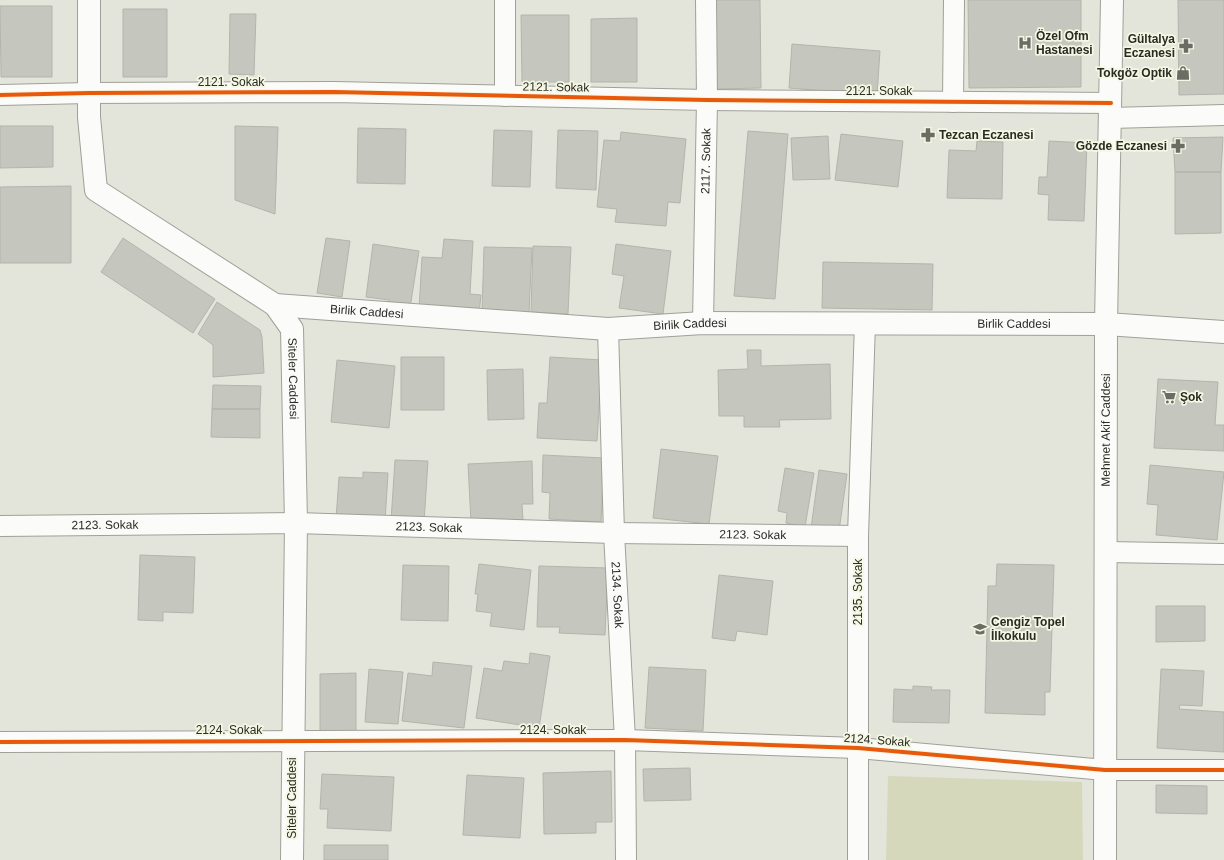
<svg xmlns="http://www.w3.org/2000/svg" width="1224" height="860" viewBox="0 0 1224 860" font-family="Arial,sans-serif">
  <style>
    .green { fill: #d5d8bb }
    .building { fill: #c5c6bd; stroke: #b3b4ac }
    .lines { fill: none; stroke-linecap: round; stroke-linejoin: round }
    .street-casing { stroke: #a0a099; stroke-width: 22 }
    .secondary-casing { stroke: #a0a099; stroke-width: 24 }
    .street { stroke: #fbfbf9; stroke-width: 20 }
    .secondary { stroke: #fbfbf9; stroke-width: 22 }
    .cycleway-casing { stroke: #f4f7e3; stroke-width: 6 }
    .cycleway { stroke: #e8590c; stroke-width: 4 }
    .labels { text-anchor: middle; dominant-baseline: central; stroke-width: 3.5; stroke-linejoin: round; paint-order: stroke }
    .poi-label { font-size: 12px; font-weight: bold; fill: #2a2b23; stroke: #f4f7e3; text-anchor: start }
    .street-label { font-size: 12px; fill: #2a2b23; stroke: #f4f7e3 }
  </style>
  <rect width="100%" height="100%" fill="#e4e5da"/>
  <path class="green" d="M888 776 1082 782 1083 860H886Z"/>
  <path class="building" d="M715 0H760L761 88 715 89Z
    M968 0H1081V87L969 88Z
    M1178 0H1224V94L1179 95Z
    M0 6H52V77H1Z
    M123 9H167V77H123Z
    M230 14H256L254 75 229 74Z
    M521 15H569V82H522Z
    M637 18V82H591V19Z
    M792 44 880 51 877 95 789 88Z
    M0 126H53V167L0 168Z
    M235 126 278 127 275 214 235 200Z
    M358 128 406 129 405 184 357 183Z
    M494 130 532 131 530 187 492 186Z
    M558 130 598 131 596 190 556 188Z
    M748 131 788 134 775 299 734 296Z
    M621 132 686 139 680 203 668 202 666 226 615 222 617 209 597 207 604 140 620 141Z
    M841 134 903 141 898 187 835 180Z
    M828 136 830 179 793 180 791 138Z
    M1223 137 1221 172H1175L1173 138Z
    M977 141 1003 142 1002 199 947 198 949 150 976 151Z
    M1049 141 1087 143 1084 221 1048 220 1049 195 1038 194 1039 177H1047Z
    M1175 172H1221V233L1175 234Z
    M71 186V263H0V187Z
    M123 238 215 299 193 333 101 272Z
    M326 238 350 241 342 297 317 293Z
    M444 239 473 241 470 294 481 295 479 314 419 310 422 257 442 258Z
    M373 244 419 251 410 308 388 304 389 300 366 297Z
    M616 244 671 251 663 314 619 308 624 276 612 274Z
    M533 246 571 247 568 314 531 312Z
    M484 247 532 248 529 313 482 311Z
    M823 262 933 264 932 310 822 308Z
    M217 302 260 330 262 337 264 373 213 377V345L198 334Z
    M747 350H761V366L830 364 831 419 779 420 780 427H744V416H719L718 370 748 369Z
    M401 357H444V410H401Z
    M550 357 602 360 597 441 537 438 539 403H547Z
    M337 360 395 366 389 428 331 422Z
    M523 369 524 419 488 420 487 370Z
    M1158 379 1218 382 1215 425H1224V451L1154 448Z
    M213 385 261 386 260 409H212Z
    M212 409H260V438L211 437Z
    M661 449 718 456 709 524 653 518Z
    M543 455 604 458 601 522 549 519 550 493 542 492Z
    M395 460 428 461 424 523 391 521Z
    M532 461 533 504H522L523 520 471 522 468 464Z
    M1150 465 1224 472 1217 540 1156 535 1158 505 1147 504Z
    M785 468 814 473 805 527 786 523 787 513 778 511Z
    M819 470 847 474 839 531 811 528Z
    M363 472 388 473 385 522 336 519 339 477 363 478Z
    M140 555 195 557 193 613 163 612V621L138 620Z
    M479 564 531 570 524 630 490 626 492 613 476 611 478 594H475Z
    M997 564 1054 565 1050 692H1045V715L985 713 988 586H996Z
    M403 565 449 566 448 621 401 620Z
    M539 566 608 568 605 635 559 633 560 627H537Z
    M719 575 773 581 767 635 737 631 735 641 712 638Z
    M1156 606H1205V641L1156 642Z
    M530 653 550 656 539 728 476 718 484 668 502 671 504 661 529 664Z
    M433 662 472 666 464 728 402 721 408 673 432 676Z
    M649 667 706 670 703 731 645 728Z
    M369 669 403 672 398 724 365 722Z
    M1161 669 1204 671 1202 706 1180 705 1179 709 1224 712V752L1157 748Z
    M356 673V731H320V674Z
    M913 686 932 687 931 690H950L949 723 893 722 894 689 913 690Z
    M690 768 691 800 644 801 643 769Z
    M611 771 612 822H596V833L544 834 543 773Z
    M322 774 394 777 391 831 327 828 328 809H320Z
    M467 775 524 778 520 838 463 835Z
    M1156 785 1207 786V814L1156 813Z
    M324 845H388V860H324Z"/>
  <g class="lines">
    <defs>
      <g id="street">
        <path d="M0 95 89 93 334 92 707 100 1111 103"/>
        <path d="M505 96V0"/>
        <path d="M953 102 954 0"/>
        <path d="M1110 118 1224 115"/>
        <path id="s1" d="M703 323 707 100 706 0"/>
        <path id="s2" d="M608 329 614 533 625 740 626 860"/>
        <path id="s3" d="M0 526 296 523 614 533 858 536"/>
        <path d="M1106 552 1224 554"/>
        <path d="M0 742 625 740 858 748 1105 770H1224"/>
        <path d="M858 860V536L865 323"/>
      </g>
      <g id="secondary">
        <path id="s4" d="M89 0V117L96 190 275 305 292 329 296 523 292 860"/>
        <path id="s5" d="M275 305 608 329 703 323 1106 324 1224 332"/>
        <path id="s6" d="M1105 860 1106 324 1112 0"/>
      </g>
    </defs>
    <use href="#street" class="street-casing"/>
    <use href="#secondary" class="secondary-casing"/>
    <use href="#street" class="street"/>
    <use href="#secondary" class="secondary"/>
    <defs>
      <path id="cycleway" d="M0 95 89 93 334 92 707 100 1111 103
        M0 742 625 740 858 748 1105 770H1224"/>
    </defs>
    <use href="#cycleway" class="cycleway-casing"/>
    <use href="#cycleway" class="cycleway"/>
  </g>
  <defs>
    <symbol id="hospital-bare" viewBox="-9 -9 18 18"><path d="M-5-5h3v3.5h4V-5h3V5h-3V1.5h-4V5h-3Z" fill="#6b6c63" stroke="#f4f7e3" stroke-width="2.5" paint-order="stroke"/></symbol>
    <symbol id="pharmacy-bare" viewBox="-9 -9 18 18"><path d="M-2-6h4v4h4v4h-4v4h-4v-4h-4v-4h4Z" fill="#6b6c63" stroke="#f4f7e3" stroke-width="2.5" paint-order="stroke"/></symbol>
    <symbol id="shop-bare" viewBox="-9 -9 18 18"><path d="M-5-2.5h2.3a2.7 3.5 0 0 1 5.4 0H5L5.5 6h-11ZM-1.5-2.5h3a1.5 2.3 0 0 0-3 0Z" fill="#6b6c63" stroke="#f4f7e3" stroke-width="2.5" paint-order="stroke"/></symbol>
    <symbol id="supermarket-bare" viewBox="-9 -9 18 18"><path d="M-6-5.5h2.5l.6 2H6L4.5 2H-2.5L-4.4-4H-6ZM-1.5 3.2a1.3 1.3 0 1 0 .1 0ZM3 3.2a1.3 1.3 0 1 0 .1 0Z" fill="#6b6c63" stroke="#f4f7e3" stroke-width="2.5" paint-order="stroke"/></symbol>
    <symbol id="school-bare" viewBox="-9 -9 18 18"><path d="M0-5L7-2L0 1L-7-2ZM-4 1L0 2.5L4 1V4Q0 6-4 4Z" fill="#6b6c63" stroke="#f4f7e3" stroke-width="2.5" paint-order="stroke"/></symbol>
  </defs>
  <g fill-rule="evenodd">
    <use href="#hospital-bare" x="1015" y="33" width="20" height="20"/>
    <use href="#pharmacy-bare" x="1176" y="36" width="20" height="20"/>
    <use href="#shop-bare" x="1173" y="63" width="20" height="20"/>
    <use href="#pharmacy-bare" x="918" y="125" width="20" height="20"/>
    <use href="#pharmacy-bare" x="1168" y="136" width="20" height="20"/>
    <use href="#supermarket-bare" x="1159" y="387" width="20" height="20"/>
    <use href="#school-bare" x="970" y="619" width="20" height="20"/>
  </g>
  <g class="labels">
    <g class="poi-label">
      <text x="1036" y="36">Özel Ofm<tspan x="1036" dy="14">Hastanesi</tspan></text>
      <text x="1175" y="39" text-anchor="end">Gültalya<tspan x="1175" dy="14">Eczanesi</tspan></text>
      <text x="1172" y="73" text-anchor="end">Tokgöz Optik</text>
      <text x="939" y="135">Tezcan Eczanesi</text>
      <text x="1167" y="146" text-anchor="end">Gözde Eczanesi</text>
      <text x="1180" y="397">Şok</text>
      <text x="991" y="622">Cengiz Topel<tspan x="991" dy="14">İlkokulu</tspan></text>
    </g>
    <g class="street-label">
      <text x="231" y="82">2121. Sokak</text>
      <text transform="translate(556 87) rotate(1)">2121. Sokak</text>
      <text x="879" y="91">2121. Sokak</text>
      <text stroke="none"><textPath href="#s1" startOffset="162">2117. Sokak</textPath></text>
      <text stroke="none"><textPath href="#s5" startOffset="92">Birlik Caddesi</textPath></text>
      <text stroke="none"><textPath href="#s5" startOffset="740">Birlik Caddesi</textPath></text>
      <text stroke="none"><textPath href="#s5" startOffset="416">Birlik Caddesi</textPath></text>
      <text stroke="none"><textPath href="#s4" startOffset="482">Siteler Caddesi</textPath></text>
      <text stroke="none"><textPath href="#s6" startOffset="430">Mehmet Akif Caddesi</textPath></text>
      <text stroke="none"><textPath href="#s3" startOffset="105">2123. Sokak</textPath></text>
      <text stroke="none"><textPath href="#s3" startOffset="429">2123. Sokak</textPath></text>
      <text stroke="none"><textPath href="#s3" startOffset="753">2123. Sokak</textPath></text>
      <text transform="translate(858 592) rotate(-90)">2135. Sokak</text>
      <text stroke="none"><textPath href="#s2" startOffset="266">2134. Sokak</textPath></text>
      <text x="229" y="730">2124. Sokak</text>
      <text x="553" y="730">2124. Sokak</text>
      <text transform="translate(877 740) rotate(4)">2124. Sokak</text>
      <text transform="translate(292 798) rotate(-90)">Siteler Caddesi</text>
    </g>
  </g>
</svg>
